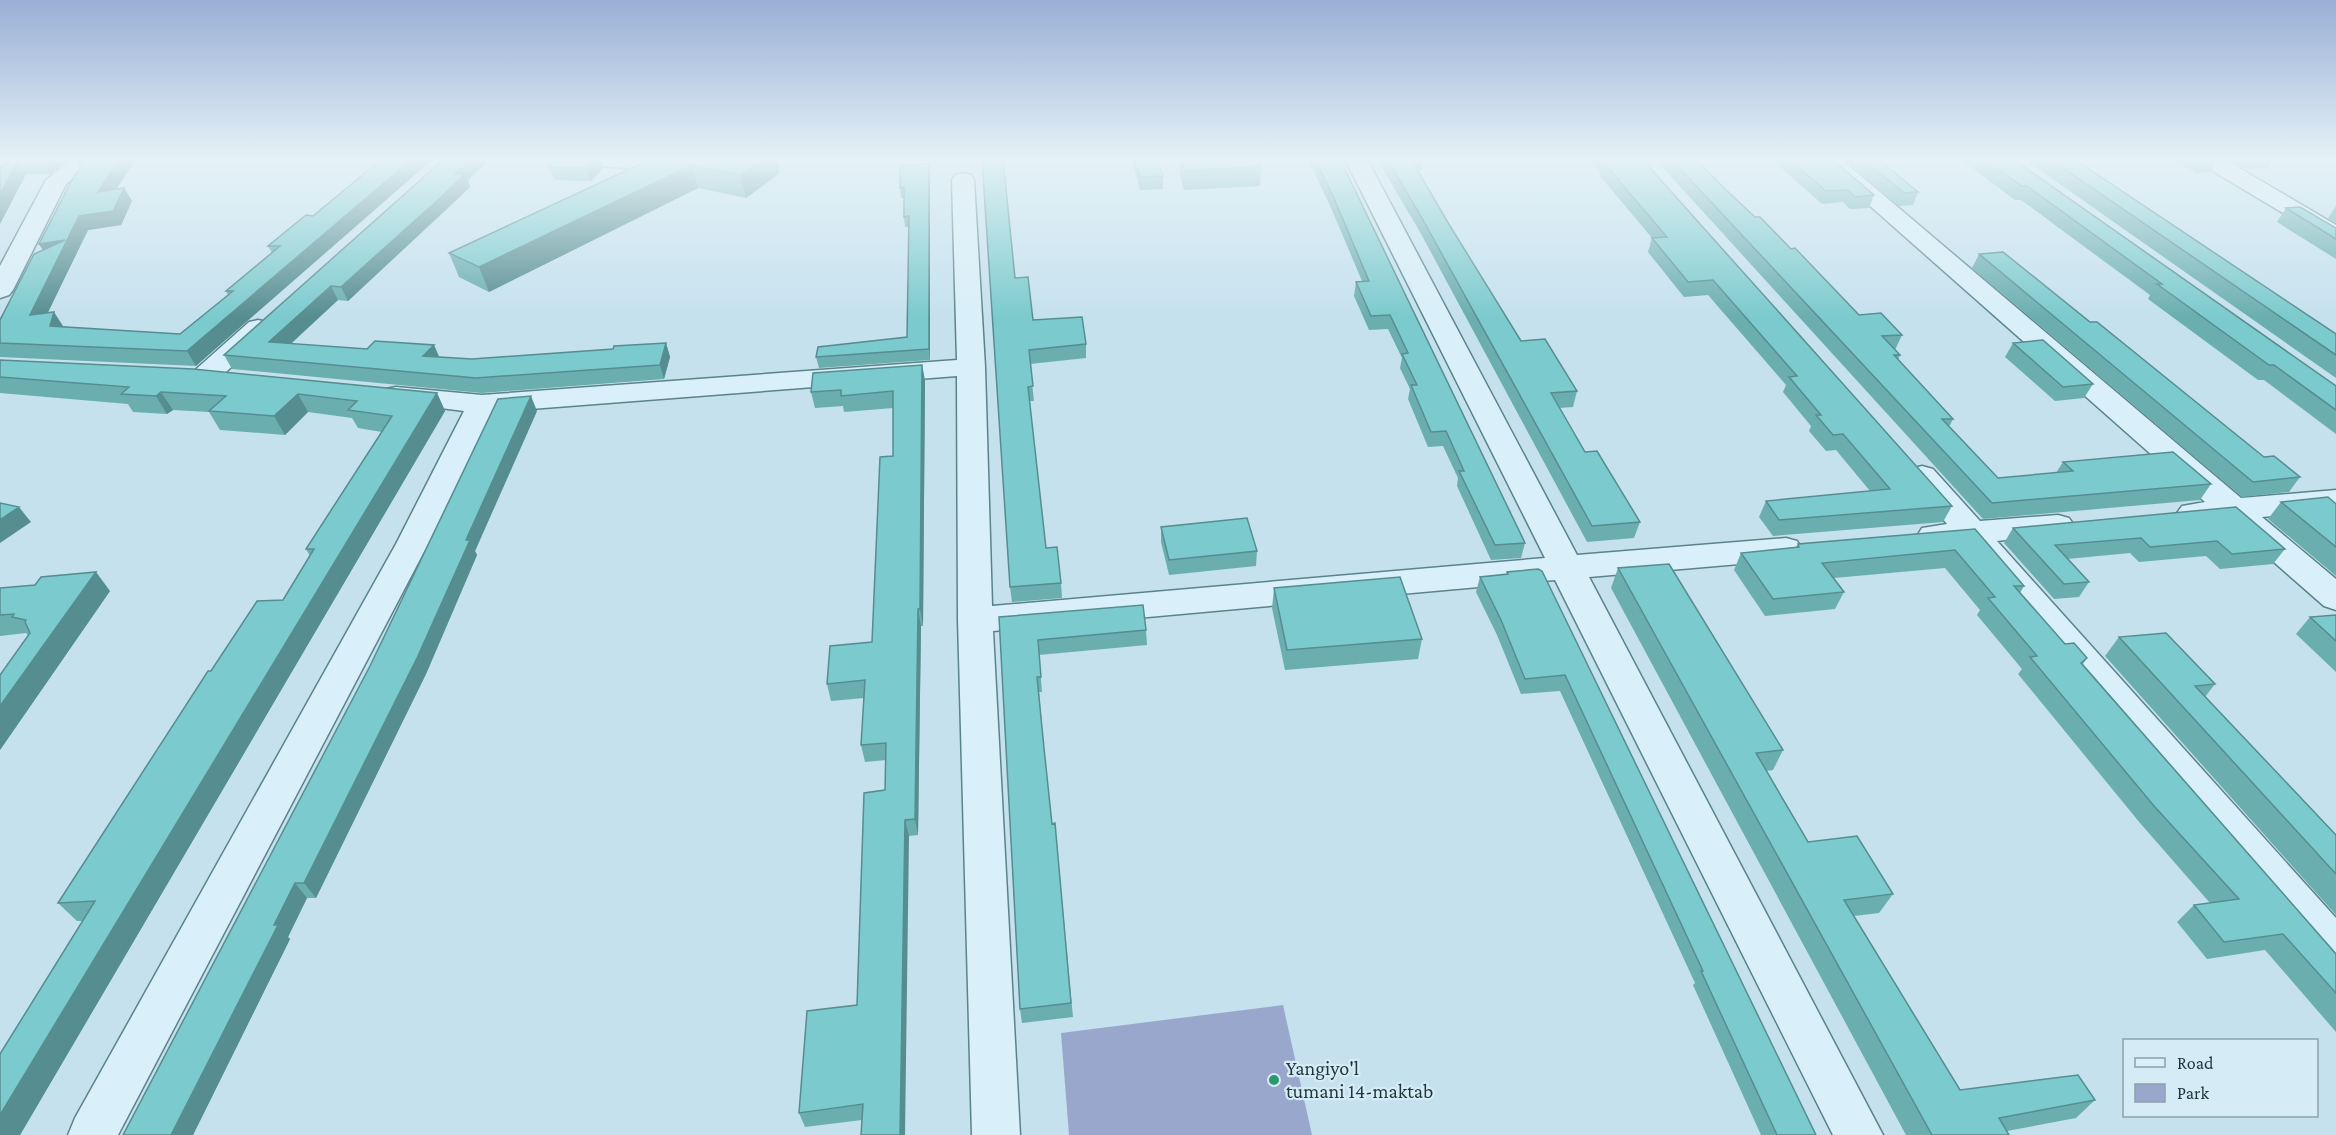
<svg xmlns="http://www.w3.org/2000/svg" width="2336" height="1135" viewBox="0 0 2336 1135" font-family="'Crimson Pro',serif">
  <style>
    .green { fill: #99a7cd }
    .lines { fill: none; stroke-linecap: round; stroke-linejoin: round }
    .minor-casing { stroke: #5b838a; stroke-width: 3 }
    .minor { fill: #d9eff9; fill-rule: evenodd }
    .wall { fill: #6aaeb0 }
    .shaded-wall { fill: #568d90 }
    .building { fill: #7bcacd; stroke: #568d90; stroke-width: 1.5 }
    .poi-dot { fill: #2b996e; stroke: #d5ebf6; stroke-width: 2 }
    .labels { text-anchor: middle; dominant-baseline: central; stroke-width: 4.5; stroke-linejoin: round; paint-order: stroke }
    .near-poi-label { font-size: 20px; fill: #1f373a; stroke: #d5ebf6; text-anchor: start }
  </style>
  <rect width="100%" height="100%" fill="#c5e1ee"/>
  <path class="green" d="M1283 1005 1312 1135H1069L1061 1033Z"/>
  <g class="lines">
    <defs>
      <path id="minor" d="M72 159H97L66 184 13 290 9 295 0 298V266L46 180Z
        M586 159H693L699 160 702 165 699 170 691 172 597 166 589 164Z
        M1345 159H1367L1577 555 1786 538 1797 541 1802 549 1797 557 1786 560 1589 577 1883 1135H1833L1555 580 993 631 1020 1135H972L958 620 957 376 492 412 428 544 118 1135H68L75 1118 396 544 464 411 386 401 382 395 386 389 396 387 482 395 957 360 952 180 955 175 963 173 971 175 974 180 985 367 992 606 1545 558Z
        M1817 159H1841L2241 498 2336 490V510L2262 517 2336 579V610L2324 606 2226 520 2193 523 2182 520 2177 513 2182 506 2205 502Z
        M2198 159H2224L2336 225V242L2328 240 2201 164Z
        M258 320 267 322 271 328 267 334 214 383 204 385 194 383 190 377 194 371 249 322Z
        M1922 466 1933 469 1980 521 2058 515 2069 518 2074 525 2069 532 1997 541 2336 918V969L2321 963 1963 544 1933 547 1922 544 1917 536 1922 528 1947 524 1907 476 1911 469Z"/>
    </defs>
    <use href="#minor" class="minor-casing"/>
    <use href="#minor" class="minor"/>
  </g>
  <path class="wall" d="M14 159H69L50 174H26L0 224V167Z
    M136 159 116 189 124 188 132 201 121 225 88 230 47 313 63 327 180 334 228 295 226 291 272 253 268 246 306 215 196 366 0 357V320L43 250 39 244 81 168 76 160Z
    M557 159H600L603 168 591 181 554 180 549 167Z
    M651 159 780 173 746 198 698 188 489 292 459 277 449 253Z
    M1131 159H1157L1163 176V189L1140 190Z
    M1179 159H1258L1261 166 1260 186 1184 190 1179 170Z
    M1308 159H1340L1525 543 1521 558 1491 560 1457 486 1458 478 1443 446 1428 447 1408 399 1410 389 1400 368 1402 358 1388 329 1369 330 1354 296 1356 282 1362 281 1332 210Z
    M1377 159H1424L1422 170H1418L1447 221 1521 341 1577 391 1573 407 1559 408 1585 452 1640 522 1634 538 1587 542 1420 232Z
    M1588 159H1642L1952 506 1943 522 1773 536 1759 517 1766 501 1870 491 1836 450 1826 451 1809 431 1811 426 1783 392 1786 385 1708 295 1684 297 1648 252 1652 238 1600 176 1601 173Z
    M1655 159H1696L1724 188 1755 217 1791 249 1859 315 1902 335 1895 350 1900 355 1898 360 1953 419 1949 427 1998 478 2056 473 2063 462 2211 484 2200 500 1983 519Z
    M1771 159H1832L1874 195 1869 208 1850 209 1843 202 1822 204Z
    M1844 159H1878L1918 192 1913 205 1899 206Z
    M1960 159H2013L2336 386V434L2264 380H2258L2148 299 2150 295 2021 200H2015Z
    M2024 159H2074L2336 334V378Z
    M2173 159H2219L2211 172 2197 174Z
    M2228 159H2273L2268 168 2246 169Z
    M1004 170 1015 278 1033 320 1086 344V358L1030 364 1034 401H1029L1046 548 1061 583 1062 598 1012 602 1010 587Z
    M930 174V360L819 368 816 357 907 337 909 227H905L904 217V198H901L900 188Z
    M468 180 470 187 445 211 348 301 338 300 291 344 367 349 434 345 439 357 472 359 613 349 666 343 670 357 664 379 482 393 232 369 224 355Z
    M2336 206V223L2328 218Z
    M2286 208 2336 228V259L2277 222Z
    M1979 254 2090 322 2264 457 2300 477 2289 492 2242 497 1972 268Z
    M2013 343 2093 384 2084 398 2055 401 2005 357Z
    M0 360 437 393 445 411 20 1135H0L83 921H77L58 903 211 671 283 600 310 556 306 549 382 432 358 428 352 418 308 412 285 435 220 430 209 412 173 410 167 414 133 412 128 404 0 393Z
    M922 365 925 381 923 626H921L918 835 909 836 862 1120 805 1127 799 1113 857 1005 885 790 886 760 865 762 861 745 864 698 831 701 827 684 872 642 893 456V408L844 412 843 406 815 408 811 392Z
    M537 411 475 551 477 555 426 674 316 898H307L288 937 290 939 193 1135H123Z
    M2281 502 2336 504V576L2268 519Z
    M2236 507 2285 549 2273 564 2220 569 2206 556 2139 562 2130 553 2067 559 2089 582 2079 597 2054 599 2004 543 2013 528Z
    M1161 527 1257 551 1256 566 1169 575 1161 542Z
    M1975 529 2024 586 2020 593 2065 644 2087 658 2083 664 2336 954V1032L2265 950 2207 959 2177 922 2194 905 2210 903 2140 823 2018 674 2022 669 1977 615 1980 610 1945 568 1834 578 1844 592 1835 609 1765 616 1734 570 1741 553 1796 547 1798 544Z
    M1618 568 1783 750 1773 770 1766 771 1808 842 1893 894 1879 913 1854 916 1960 1090 2095 1100 2076 1118 2007 1131 2009 1135H1906L1611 588Z
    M1538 569 1816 1135H1761L1693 985 1695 983 1560 691 1521 694 1497 635 1476 592 1480 577 1506 575 1507 572Z
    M0 588 110 591 0 750V675L28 635 26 633 0 636Z
    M1274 588 1422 639 1418 659 1285 670 1272 608Z
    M2336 615V672L2296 634 2310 617Z
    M999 617 1146 630 1147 645 1039 655 1042 692H1039L1045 762 1052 824 1055 823 1073 1017 1022 1023 1020 1009Z
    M2119 637 2215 684 2205 697 2336 835V915L2105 656Z"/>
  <path class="shaded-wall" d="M44 159H69L50 174 42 161Z
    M120 159H136L106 205 98 192Z
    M412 159H433L196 366 187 351Z
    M471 159H490L468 180 470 187 348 301 341 287 455 174Z
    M596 159H600L603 168 591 181 587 168Z
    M762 159H777L780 173 746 198 740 175Z
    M18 161 26 174 0 224V194Z
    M929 164 930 174V360L929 349Z
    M692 165 698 188 489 292 479 267Z
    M124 188 132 201 121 225 88 230 40 329 30 315 48 257 39 244 65 240 79 216Z
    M331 286 338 300 277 356 269 342Z
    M54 312 63 326 60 340 50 326Z
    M666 343 670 357 664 379 660 365Z
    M434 345 440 359 423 356Z
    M922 365 925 381 923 626 920 609Z
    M161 392 173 410 167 414 156 396Z
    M437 393 445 411 20 1135H0V1115Z
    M298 394 308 412 285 435 274 416Z
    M531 396 537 411 475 551 477 555 426 674 316 898 304 883 466 540Z
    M19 507 31 522 0 543V520Z
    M96 572 110 591 0 750V706Z
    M918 609 921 626 918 835 915 819Z
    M905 820 909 836 905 1135H900Z
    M295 883 307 898 288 937 290 939 193 1135H171Z"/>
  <path class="building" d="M14 159H44L42 161H18L0 194V167Z
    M77 159H120L98 192 124 188 113 211 79 216 30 315 54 312 50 326 180 334 233 291H226L280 246H268L306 215 313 216 382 159H412L187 351 0 343V320L34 254 65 240 39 244 72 180 86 159 76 160Z
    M444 159H471L455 174H465L440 198 341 287 331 286 269 342 367 349 375 341 434 345 423 356 472 359 613 349 614 346 666 343 660 365 476 378 224 355Z
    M557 159H596L587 168 549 167Z
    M651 159H762L740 175 692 165 479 267 449 253Z
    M982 159H1003L1015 278 1028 277 1033 320 1082 317 1086 344 1029 350 1033 386 1028 387 1046 548 1057 547 1061 583 1010 587Z
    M1134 159H1157L1163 176 1140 177Z
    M1181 159H1258L1261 166 1185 171Z
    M1315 159H1340L1525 543 1495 545 1459 471H1464L1446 431 1431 432 1411 385H1417L1402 354 1408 353 1390 315 1371 316 1356 282 1369 281 1333 196Z
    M1387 159H1411L1447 221 1521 341 1545 339 1577 391 1551 393 1585 452 1597 451 1640 522 1592 526 1422 218Z
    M1603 159H1642L1952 506 1779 520 1766 501 1890 489 1843 434 1833 435 1816 415H1821L1789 377 1797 376 1713 280 1688 282 1652 238 1667 237 1603 162H1606Z
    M1671 159H1696L1724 188 1755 217H1760L1791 249 1795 248 1859 315 1881 313 1902 335 1882 336 1900 355H1894L1953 419H1942L1998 478 2073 471 2063 462 2173 452 2211 484 1992 503Z
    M1789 159H1832L1874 195 1855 197 1848 190 1826 191Z
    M1863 159H1878L1918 192 1904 193Z
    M1984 159H2013L2336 386V410L2274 365H2269L2157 284H2162L2027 186H2022Z
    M2050 159H2074L2336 334V355Z
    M929 164V349L816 357 818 347 907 337 909 216 904 217V187L900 188V166Z
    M2300 207 2336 228V239L2286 208Z
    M2003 252 2090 322H2097L2264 457 2274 456 2300 477 2253 482 1979 254Z
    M2043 340 2093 384 2063 387 2013 343Z
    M0 360 193 369 437 393 0 1115V1054L95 901 58 903 208 671H211L257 601 283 600 314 549H306L392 416 348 410 357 401 298 394 274 416 209 411 226 396 161 392 156 396 121 394 129 387 0 377Z
    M922 365 920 609H918L915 819 905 820 900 1135H861L863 1104 799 1113 807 1011 857 1005 864 793 885 790 886 743 861 745 865 680 827 684 830 646 872 642 880 457 893 456V391L841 396V390L811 392 813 373Z
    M531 396 466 540H470L417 658 304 883H295L274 925H278L171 1135H123L370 666 498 399Z
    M2328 497 2336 504V547L2281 502Z
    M0 503 19 507 0 520Z
    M2236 507 2285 549 2232 554 2217 541 2150 547 2141 538 2055 545 2089 582 2064 584 2013 528Z
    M1247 518 1257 551 1169 560 1161 527Z
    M1975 529 2024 586H2014L2065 644 2074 643 2087 658 2081 663 2336 954V993L2283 934 2224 942 2194 905 2239 899 2154 806 2030 657 2037 656 1988 598 1995 597 1955 550 1822 563 1844 592 1773 599 1741 553 1799 547 1798 544Z
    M1669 564 1783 750 1756 753 1808 842 1857 836 1893 894 1844 900 1960 1090 2078 1075 2095 1100 1999 1118 2009 1135H1932L1618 568Z
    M1538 569 1542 571 1816 1135H1777L1701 971H1703L1565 675 1525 679 1501 620 1480 577 1508 574 1507 572Z
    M96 572 0 706V675L30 633 25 622 26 620 12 617 14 614 0 615V588L35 585 41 577Z
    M1400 577 1422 639 1287 650 1274 588Z
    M1143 605 1146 630 1038 640 1041 677H1037L1044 748 1052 824 1055 823 1071 1003 1020 1009 999 617Z
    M2336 615V641L2310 617Z
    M2166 633 2215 684 2195 686 2336 835V874L2119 637Z"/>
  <linearGradient id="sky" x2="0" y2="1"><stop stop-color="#99afd5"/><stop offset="0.5" stop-color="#e5f2f7"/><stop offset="1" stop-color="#e5f2f7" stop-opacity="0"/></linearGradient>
  <rect width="2336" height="318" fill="url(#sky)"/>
  <circle class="poi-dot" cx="1274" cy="1080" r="6"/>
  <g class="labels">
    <g class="near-poi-label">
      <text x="1286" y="1068">Yangiyo'l<tspan x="1286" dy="23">tumani 14-maktab</tspan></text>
    </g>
  </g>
  <rect x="2123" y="1039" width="195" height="78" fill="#d5ebf6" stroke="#8ca3ab" stroke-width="1.5"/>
  <rect x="2135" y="1058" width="30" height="9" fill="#d9eff9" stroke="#8ca3ab" stroke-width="1.5"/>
  <text x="2177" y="1069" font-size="18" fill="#1f373a">Road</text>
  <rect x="2135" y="1084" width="30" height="18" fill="#99a7cd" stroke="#8ca3ab" stroke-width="1.5"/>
  <text x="2177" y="1099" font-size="18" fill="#1f373a">Park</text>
</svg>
